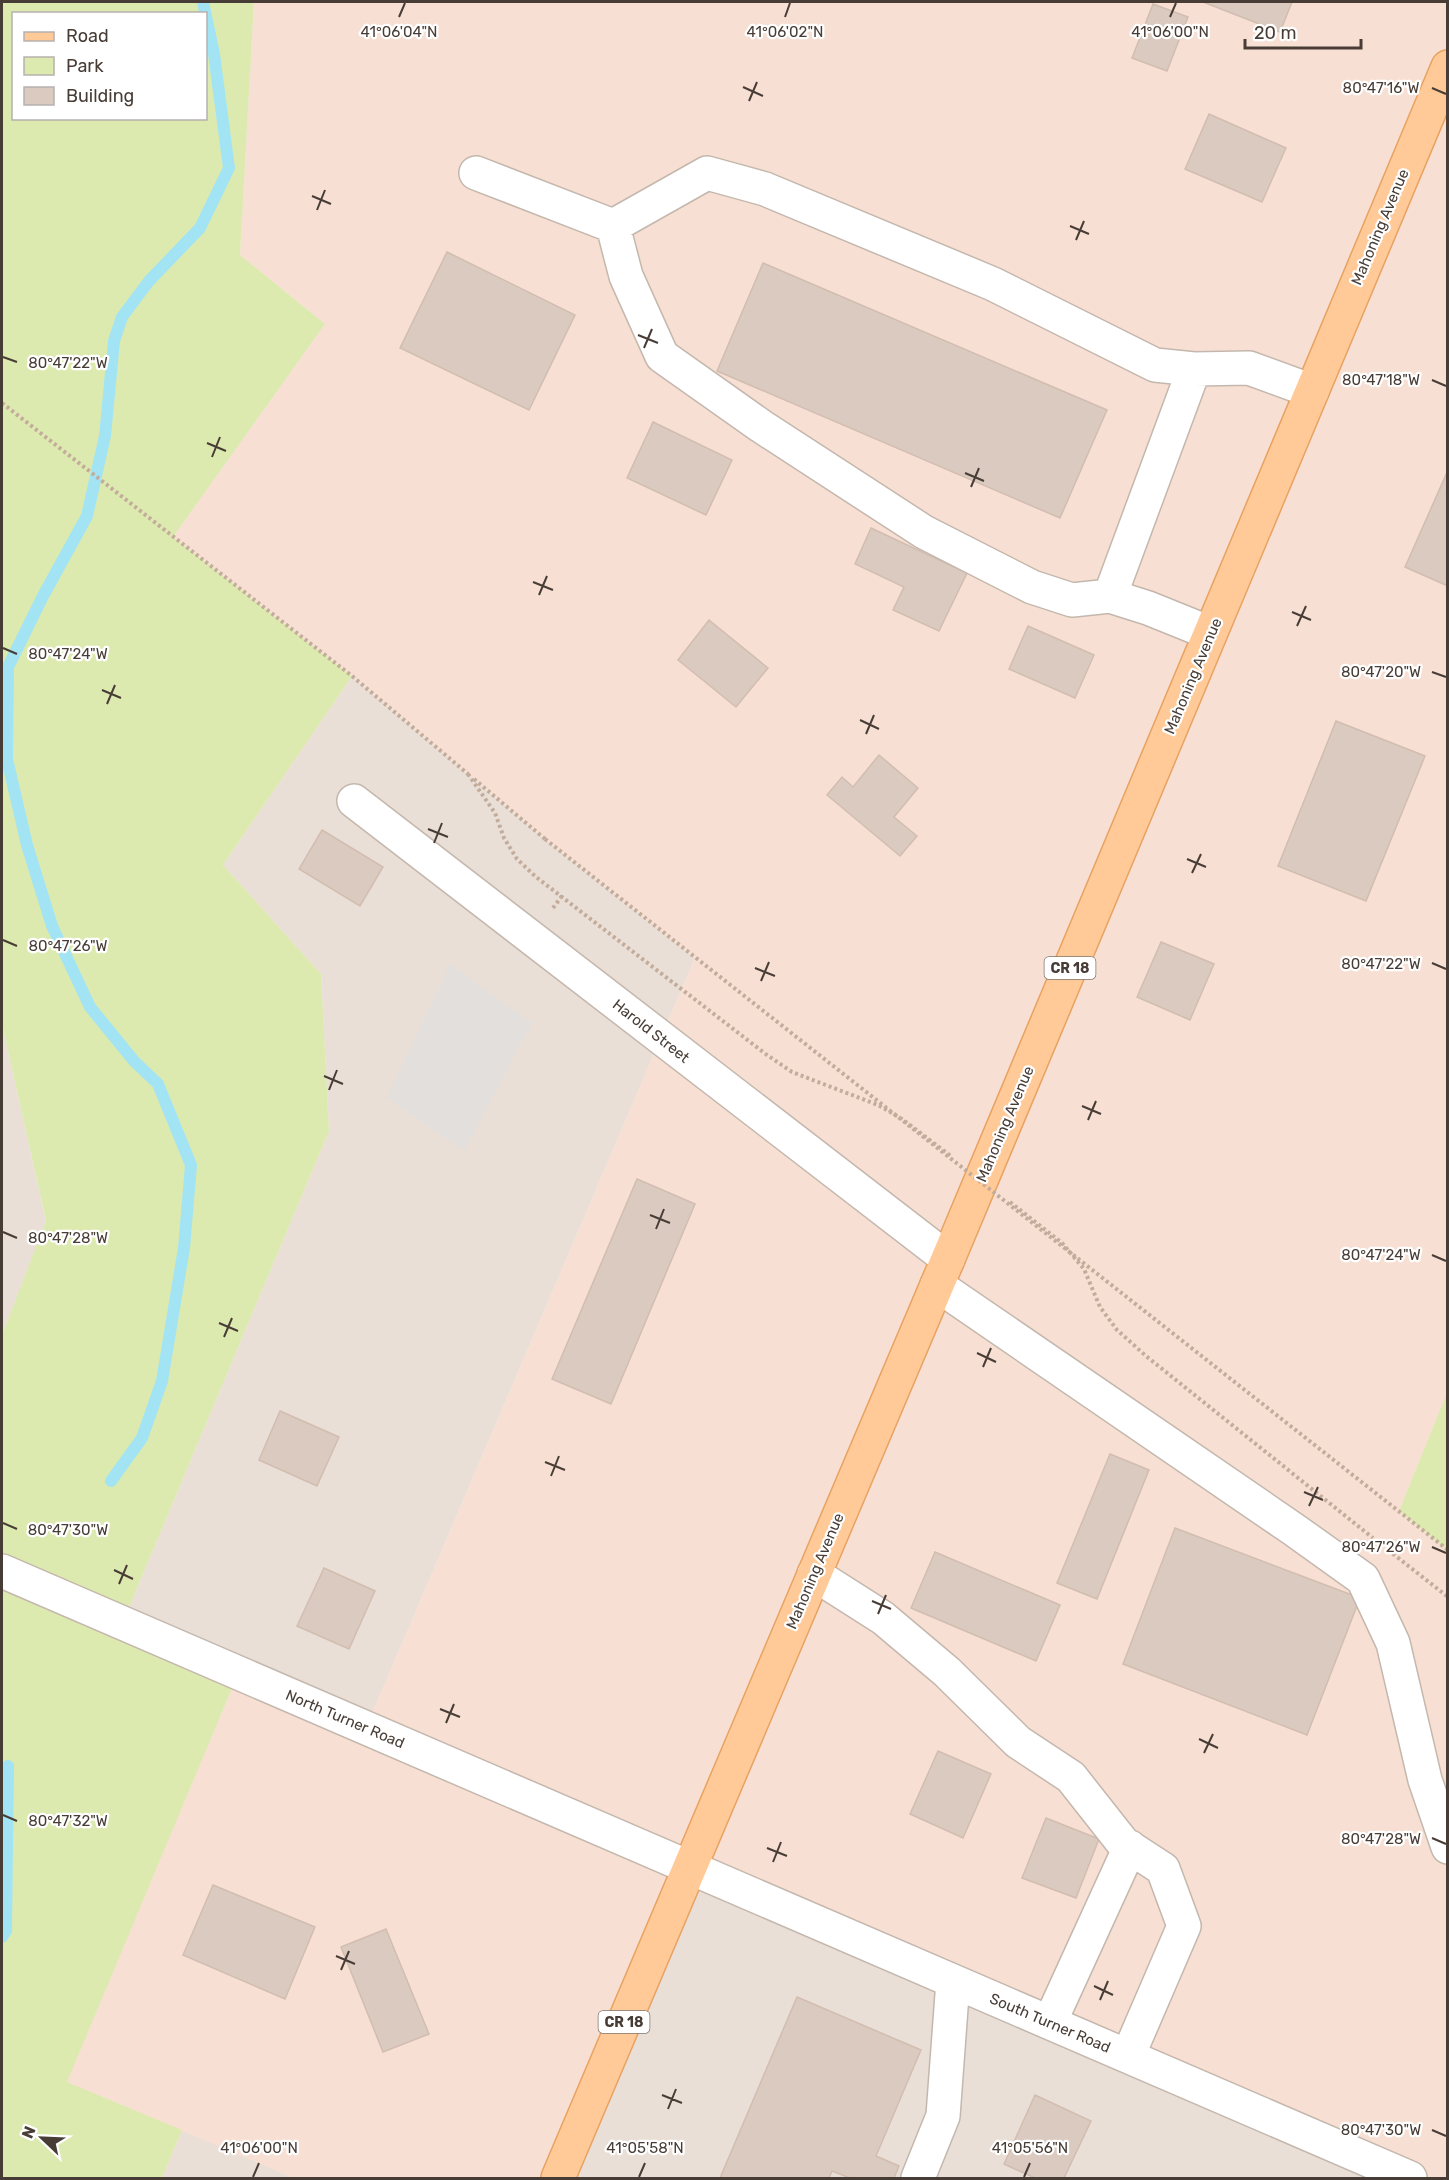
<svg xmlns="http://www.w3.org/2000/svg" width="1449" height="2180" viewBox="0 0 1449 2180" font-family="Rubik,sans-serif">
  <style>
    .residential { fill: #e9dfd6 }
    .commercial { fill: #f7e0d3 }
    .green { fill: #ddeaaf; fill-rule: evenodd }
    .parking { fill: #e3dfdd }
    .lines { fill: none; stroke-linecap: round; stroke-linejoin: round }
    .stream { stroke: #a2e4f3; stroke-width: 12 }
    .building { fill: #dacac0; stroke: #d2bdb0; stroke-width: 1.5 }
    .minor-casing { stroke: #c4b7ad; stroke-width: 36 }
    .major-casing { stroke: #e8a262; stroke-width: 36 }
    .path { stroke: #c3ac9b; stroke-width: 4; stroke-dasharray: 3 3; stroke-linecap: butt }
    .minor { stroke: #fff; stroke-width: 33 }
    .major { stroke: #ffca97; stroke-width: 33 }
    .path-bridge { stroke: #c3ac9b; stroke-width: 4; stroke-dasharray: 3 3; stroke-linecap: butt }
    .ticks { fill: none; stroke: #483d36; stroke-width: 2 }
    .labels { text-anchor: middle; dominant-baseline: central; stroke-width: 4.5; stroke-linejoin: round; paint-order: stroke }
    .shield { fill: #fff; stroke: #7f7772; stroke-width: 1.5 }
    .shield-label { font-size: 14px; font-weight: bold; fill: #483d36 }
    .street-label { font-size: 15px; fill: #483d36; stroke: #fff }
    .ticks-label { font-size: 15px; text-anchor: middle; fill: #483d36; stroke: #fff; stroke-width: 4.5; stroke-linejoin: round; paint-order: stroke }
  </style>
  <rect width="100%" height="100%" fill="#f5eee8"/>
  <path class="residential" d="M352 676 545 839 695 958 366 1728 122 1624 329 1131 321 974 223 865Z
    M2 1024 46 1222 2 1335Z
    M690 1867 1410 2178H558Z
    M182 2130 294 2178H162Z"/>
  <path class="commercial" d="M254 2H1447L1448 1393 1399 1511 1447 1550V2178H1410L690 1867 558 2178H294L66 2082 238 1674 366 1728 695 958 545 839 352 676 173 537 325 324 240 255Z"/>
  <path class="green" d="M2 2H254L240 255 325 324 173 537 352 676 223 865 321 974 329 1131 122 1624 238 1674 67 2082 182 2130 162 2178H2V1335L46 1221 2 1024ZM14 14H206V118H14Z
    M1447 1393 1448 1550H1447L1399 1511Z"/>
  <path class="parking" d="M450 964 532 1023 464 1151 387 1098Z"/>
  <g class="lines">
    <path class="stream" d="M111 1481 142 1438 162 1381 184 1248 191 1165 158 1084 134 1061 90 1007 52 926 27 845 7 759 8 667 43 596 87 516 105 436 114 341 122 317 149 281 200 228 229 168 214 54 203 2
      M2 1937 6 1931 8 1766"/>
  </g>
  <path class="building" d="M1203 2H1292L1280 32Z
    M1153 4 1188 17 1167 71 1132 58Z
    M1209 114 1286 148 1262 202 1185 169Z
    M447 252 575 315 529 410 400 348Z
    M763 263 1107 410 1060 518 717 371Z
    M653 422 732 460 706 515 627 478Z
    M1448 470V586L1405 567Z
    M871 528 967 573 939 631 893 610 904 587 855 564Z
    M709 620 768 668 736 707 678 660Z
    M1028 626 1094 655 1075 698 1009 669Z
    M1336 721 1425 756 1366 901 1278 866Z
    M879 755 918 788 894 817 917 836 900 856 827 795 842 777 853 787Z
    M322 830 383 867 360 906 299 869Z
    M1161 942 1214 964 1190 1020 1137 997Z
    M637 1179 695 1204 611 1404 552 1379Z
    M280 1411 339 1437 317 1486 259 1460Z
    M1110 1454 1149 1470 1097 1599 1057 1583Z
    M1175 1528 1360 1598 1307 1735 1123 1664Z
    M935 1552 1060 1605 1036 1661 911 1608Z
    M324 1568 375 1591 349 1649 297 1626Z
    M938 1751 991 1774 963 1838 910 1814Z
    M1046 1818 1099 1839 1076 1898 1022 1878Z
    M213 1885 315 1927 285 1999 183 1955Z
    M386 1929 429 2034 383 2052 341 1947Z
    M797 1997 921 2050 876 2156 899 2166 894 2178H850L832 2171 829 2178H720Z
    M1035 2095 1091 2121 1064 2178H1035L1004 2164Z"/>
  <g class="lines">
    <defs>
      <path id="minor" d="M476 173 613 226 626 276 662 356 761 426 924 532 1032 587 1072 600 1110 596 1148 608 1210 633
        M613 226 707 173 765 189 993 284 1155 365 1194 369 1249 368 1312 391
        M1110 596 1194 369
        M354 801 948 1259
        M937 1285 1293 1529 1363 1579 1393 1643 1425 1780 1448 1847
        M2 1571 1410 2178
        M814 1574 883 1618 947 1672 1018 1742 1071 1777 1123 1843 1163 1869 1184 1926 1128 2056
        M1050 2022 1130 1847
        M918 2178 943 2116 953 1981"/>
      <path id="major" d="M558 2178 948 1259 1448 67"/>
    </defs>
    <use href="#minor" class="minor-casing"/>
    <use href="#major" class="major-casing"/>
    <path class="path" d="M2 403 352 676 468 774
      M468 774 495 813 504 838 517 859 536 877 767 1055 792 1072 878 1105 902 1119 952 1157
      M474 779 545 839
      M553 908 562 896
      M1010 1202 1062 1243 1084 1269 1100 1307 1117 1330 1146 1356 1373 1538
      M1388 1550 1448 1597"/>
    <use href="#minor" class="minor"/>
    <use href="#major" class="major"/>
    <path class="path-bridge" d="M545 839 1448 1550"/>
  </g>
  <path class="ticks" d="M399 17 405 3M785 17 790 3M1170 17 1176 3M743 87 763 96M1432 88 1446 94M749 101 757 82M312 196 331 204M317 210 325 190M1070 226 1089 234M1076 240 1084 221M638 335 658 343M644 348 652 329M3 357 17 362M1432 380 1446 386M207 443 226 451M212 457 220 437M965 473 984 481M971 487 979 468M533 582 553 590M539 595 547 576M1292 612 1311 620M1297 626 1306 606M3 648 17 654M1432 672 1446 677M102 690 121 698M107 704 115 685M860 720 879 729M866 734 874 715M428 829 448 837M434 843 442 823M1187 859 1206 867M1192 873 1201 854M3 940 17 946M1432 963 1446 969M755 968 775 976M761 981 769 962M324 1076 343 1084M329 1090 337 1070M1082 1106 1101 1114M1088 1120 1096 1101M650 1215 670 1223M656 1229 664 1209M3 1232 17 1238M1432 1255 1446 1261M219 1323 238 1331M224 1337 232 1318M977 1353 996 1362M983 1367 991 1348M545 1462 565 1470M551 1476 559 1456M1304 1492 1323 1500M1309 1506 1318 1487M3 1523 17 1529M1432 1547 1446 1553M114 1570 133 1579M119 1584 127 1565M872 1601 891 1609M878 1614 886 1595M440 1709 460 1717M446 1723 454 1704M1199 1739 1218 1748M1204 1753 1213 1734M3 1815 17 1821M1432 1838 1446 1844M767 1848 787 1856M773 1862 781 1842M336 1956 355 1964M341 1970 349 1951M1094 1986 1113 1995M1100 2000 1108 1981M662 2095 682 2103M668 2109 676 2089M1432 2130 1446 2136M253 2177 259 2163M639 2177 645 2163M1024 2177 1030 2163"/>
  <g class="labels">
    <g class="shield">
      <rect x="1044.5" y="957" width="51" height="22" rx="4.5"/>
      <rect x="598.5" y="2011" width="51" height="22" rx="4.5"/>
    </g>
    <g class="shield-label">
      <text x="1070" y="968">CR 18</text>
      <text x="624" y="2022">CR 18</text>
    </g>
    <g class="street-label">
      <text transform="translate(1380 227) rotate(-67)">Mahoning Avenue</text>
      <text transform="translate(1193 676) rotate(-67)">Mahoning Avenue</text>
      <text transform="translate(651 1031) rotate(38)">Harold Street</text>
      <text transform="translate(1005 1124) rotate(-67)">Mahoning Avenue</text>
      <text transform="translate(815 1571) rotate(-67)">Mahoning Avenue</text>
      <text transform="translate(345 1719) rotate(23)">North Turner Road</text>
      <text transform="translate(1050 2023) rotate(23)">South Turner Road</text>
    </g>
  </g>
  <g class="ticks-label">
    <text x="399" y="37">41°06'04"N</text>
    <text x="785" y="37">41°06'02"N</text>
    <text x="1170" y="37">41°06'00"N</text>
    <text x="1381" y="93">80°47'16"W</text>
    <text x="68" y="368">80°47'22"W</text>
    <text x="1381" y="385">80°47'18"W</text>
    <text x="68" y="659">80°47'24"W</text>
    <text x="1381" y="677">80°47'20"W</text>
    <text x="68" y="951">80°47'26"W</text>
    <text x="1381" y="969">80°47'22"W</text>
    <text x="68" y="1243">80°47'28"W</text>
    <text x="1381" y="1260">80°47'24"W</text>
    <text x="68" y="1535">80°47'30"W</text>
    <text x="1381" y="1552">80°47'26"W</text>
    <text x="68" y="1826">80°47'32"W</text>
    <text x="1381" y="1844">80°47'28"W</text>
    <text x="1381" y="2135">80°47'30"W</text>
    <text x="259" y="2153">41°06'00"N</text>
    <text x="645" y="2153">41°05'58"N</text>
    <text x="1030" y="2153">41°05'56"N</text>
  </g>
  <rect width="1449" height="2180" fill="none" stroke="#483d36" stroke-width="6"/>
  <rect x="12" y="12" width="195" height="108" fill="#ffffff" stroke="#b6b1af" stroke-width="1.5"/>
  <rect x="24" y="32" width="30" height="9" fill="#ffca97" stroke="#b6b1af" stroke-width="1.5"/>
  <text x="66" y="42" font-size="18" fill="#483d36">Road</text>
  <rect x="24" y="57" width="30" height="18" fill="#ddeaaf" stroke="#b6b1af" stroke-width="1.5"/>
  <text x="66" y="72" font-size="18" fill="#483d36">Park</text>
  <rect x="24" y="87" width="30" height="18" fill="#dacac0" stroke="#b6b1af" stroke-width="1.5"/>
  <text x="66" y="102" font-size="18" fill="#483d36">Building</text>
  <g transform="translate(42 2138) rotate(293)" stroke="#ffffff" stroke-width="4.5" paint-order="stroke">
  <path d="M0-4.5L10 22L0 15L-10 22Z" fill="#483d36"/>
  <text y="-9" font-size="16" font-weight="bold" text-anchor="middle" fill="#483d36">N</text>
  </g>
  <path d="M1245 39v9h116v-9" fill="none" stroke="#483d36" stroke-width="3"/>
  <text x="1254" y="39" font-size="18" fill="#483d36" stroke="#ffffff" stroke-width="4.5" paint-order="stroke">20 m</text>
</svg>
